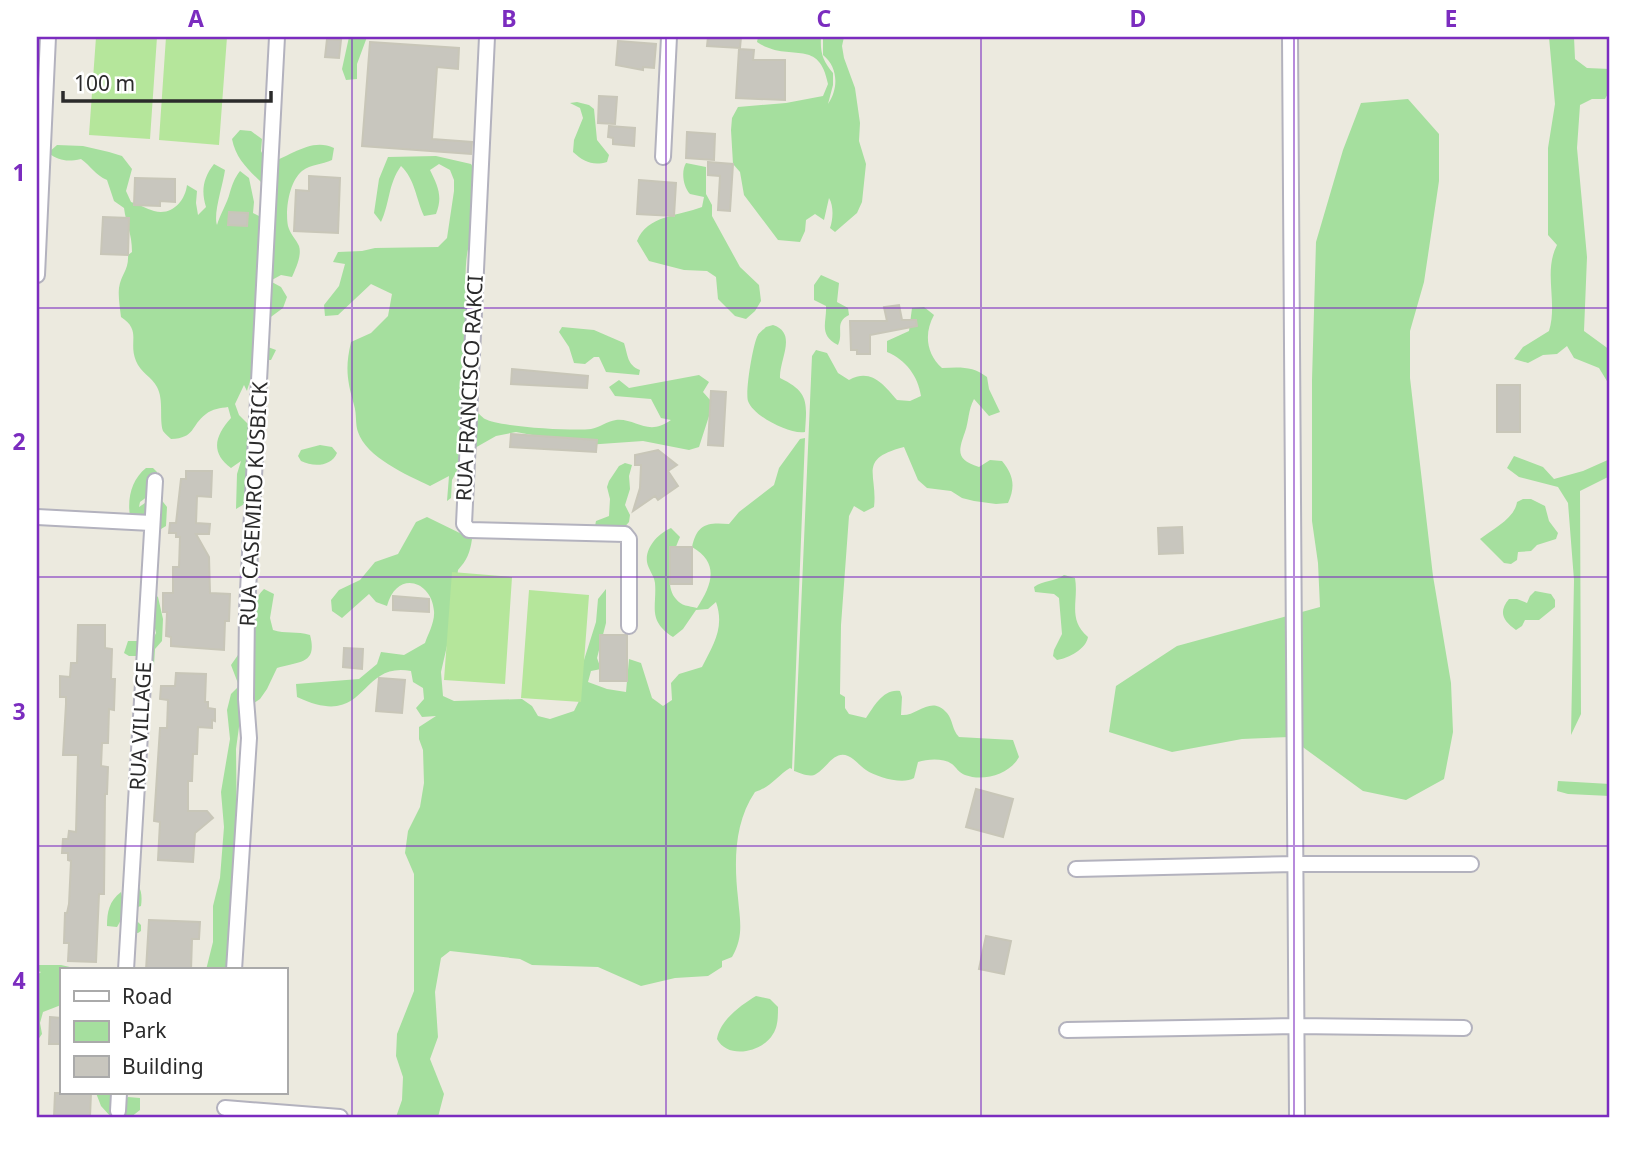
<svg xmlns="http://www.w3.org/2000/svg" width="1647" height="1154" viewBox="0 0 1647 1154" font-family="'Noto Sans',sans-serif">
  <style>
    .green { fill: #a5df9e }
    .pitch { fill: #b5e69b }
    .building { fill: #c8c6be; stroke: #c8c6b8; stroke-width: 2 }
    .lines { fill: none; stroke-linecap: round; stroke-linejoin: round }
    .minor-casing { stroke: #b3b2be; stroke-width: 18 }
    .minor { stroke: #fff; stroke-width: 14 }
    .grid { fill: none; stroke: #7b2cbf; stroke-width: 2; stroke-opacity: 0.55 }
    .labels { text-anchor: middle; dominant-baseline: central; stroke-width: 5; stroke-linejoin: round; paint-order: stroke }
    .street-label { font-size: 21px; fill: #2b2b2b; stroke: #fff }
    .neatline { fill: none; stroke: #7b2cbf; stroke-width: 2.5 }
    .grid-label { font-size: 23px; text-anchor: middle; font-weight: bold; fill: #7b2cbf }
  </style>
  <rect width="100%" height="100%" fill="#eceadf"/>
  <path class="green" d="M349 37H367L357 64V79L346 80 342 69Z
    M758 37H821C820 53 823 61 833 73V85L828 104C839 88 838 67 823 55V37H844L842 46 844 58 855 88 860 123 859 141 866 164 862 202 857 213 835 232 830 228C833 220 834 206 829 198L824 220 815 214 806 220 805 231 800 242 778 240 744 195 740 172 733 164 731 130 732 118 738 107 786 103 823 96 828 84C819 36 789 64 757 42Z
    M1549 37H1574L1575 59 1587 68 1610 69V90L1605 99H1592L1580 105 1577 148 1587 257 1584 331 1610 350V386L1599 368 1574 358 1567 346 1557 354 1543 355 1528 363 1514 359 1523 347 1549 331C1558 302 1543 272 1557 245L1548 235V148L1555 104Z
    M1408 99 1439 134V181L1424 282 1410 331V378L1433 576 1451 683 1453 732 1444 779 1406 800 1363 791 1289 737 1242 739 1172 752 1109 732 1116 686 1177 646 1320 607 1318 563 1312 521V380L1316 242 1343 150 1361 103Z
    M577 102 589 105 594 109 597 140 609 155 607 162C593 166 584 162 573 152L574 140 583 118 580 108 570 103Z
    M240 130 251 131 262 139 261 151 267 163C290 158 310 137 334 148L332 160C322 165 311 164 302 171 289 182 285 210 288 226 290 234 296 239 299 246 302 255 296 268 292 277L281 275 270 281 281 287 287 297 283 308 264 322 265 346 276 350 271 360H260C258 372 250 378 247 391L244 385 235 404 239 415 256 432 246 503 236 509 237 474 241 461 231 468C210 452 215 436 231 418L228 407C221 408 212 409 206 414 190 426 196 438 171 439 168 436 165 434 163 431 159 419 164 400 157 387 152 377 140 372 136 361 128 341 142 331 121 317 120 308 118 297 119 288 121 274 129 270 128 255L132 252C132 233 126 224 124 208L114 201 107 180C95 175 91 166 81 159 67 162 60 161 48 153L57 145 83 146 109 152 122 156 132 169 126 191 131 202C139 204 146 209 154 211 172 216 185 201 187 185L197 191 196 203 198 215 206 207C201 191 203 178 214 164L225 170C223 185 213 214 217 225 220 214 227 204 230 192 233 183 234 179 240 171L249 178 254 202 253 213 263 218 264 185C250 171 236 160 232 139Z
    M436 156 471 164 477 174 471 240C462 259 467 303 466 325 466 346 458 373 464 394 466 400 479 415 485 419 500 427 572 431 591 429 599 428 607 421 616 420 636 418 648 437 671 420L661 418 651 399 615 396 609 387 619 380 629 388 699 375 709 382 703 392 711 401 710 413 699 447 689 450 643 441 586 445 516 432 496 436 466 453 452 480 451 498 447 501 449 476 430 486C407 475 366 457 358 432 355 424 357 414 354 405 347 380 345 368 351 342L371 333 388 316 392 294 371 284 338 315 325 316 324 305 339 286 345 264 333 262 338 252 362 251 375 248 438 247 447 238 454 191V180L450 170 439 164 430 170C438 186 443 197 436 214L424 216C416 199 415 179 401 166 388 184 390 203 381 222L374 213 379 179 388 157Z
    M686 163 706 167V194L712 205V216L740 267 759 285 761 301 755 311 746 319 735 316 718 299 716 277 707 271 684 270 649 261 637 241C647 215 679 216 702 207L704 197 690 194C683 187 681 171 686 163Z
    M821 275 839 283 837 302 848 308 849 315C834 322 844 333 838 345 818 335 827 322 826 306L814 300V285Z
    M924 307 934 315C924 333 926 354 942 368 960 367 973 366 987 377L989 389 1000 412 989 416 974 399C968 410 969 421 965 432 958 452 956 459 979 467L990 460 1002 461C1013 474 1016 486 1008 503L996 504 974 501 962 498 951 491 927 488 918 480 904 447C857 459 878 474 874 507L864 512 854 506 849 516 841 625 840 694 845 697V708L849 714 866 718C874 706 884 688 900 691L902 697 901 715C917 717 931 694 947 713 953 720 952 730 959 737L1013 740 1019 757C1010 774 984 782 965 775 959 773 956 767 952 764 943 758 928 759 918 762L914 778C903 785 876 777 866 770 860 766 855 759 848 756 834 750 826 769 816 774 810 778 800 773 794 771L812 356 816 350 827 353 838 373 849 380C871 368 883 384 897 400L910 401 921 396C918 376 906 360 887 352V341L909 331 912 308Z
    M773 325C798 333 779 360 780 378 809 392 807 402 805 432 790 435 753 416 748 401 745 392 753 343 758 335 758 334 765 328 766 327Z
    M562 327 594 330 624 343C628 355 627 365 640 370L639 375 606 372 599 357H594L585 364 574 363 569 347 559 332Z
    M805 438 792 769 790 768C777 776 771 787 755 792 734 823 734 862 738 898 740 921 744 936 732 957L722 961V967L708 976 675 978 641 986 598 967 532 965 520 959 450 951 441 958 435 992 438 1037 430 1059 444 1094 438 1117H396L402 1100 403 1077 396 1056 397 1034 414 991V874L405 853 408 831 420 807 424 783 423 750 419 739V727L436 716 422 717 416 708 424 699 423 688 413 682 411 671C357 661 369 731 297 697L296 684 359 679 377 664 381 652 404 655 425 643C428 634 435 622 434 611 432 581 397 569 387 606L376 602 369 594 342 618 332 611 331 600 339 590 360 580 375 562 398 554 416 522 427 517 472 539C470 553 467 560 458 570L449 637 441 672 443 696 454 701 522 699 532 706 538 716 550 719 574 711 579 701 578 679 596 622 598 599 606 589V623L597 658 601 669 591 671 588 682 607 689 626 692 629 659 641 663 652 698 663 706 672 700 671 683 679 674 702 667C713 645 725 628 716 602L708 609 696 610 683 629 673 637C647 620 657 607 655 583 654 575 648 569 647 562 645 547 659 533 671 528L680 537C673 552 663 585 676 599 681 606 689 606 697 608 712 585 720 563 692 547 697 524 707 522 729 524L739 512 774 485 779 468 800 439Z
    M320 445 332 447 337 453C331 467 313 467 301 461L298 456 301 450Z
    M1514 456 1543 467 1554 479 1583 471 1610 459V476L1580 491 1581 714 1571 735 1574 580 1568 503 1558 487 1519 477 1507 468Z
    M625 463 632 465 629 476 630 489 625 505 630 515 629 522 622 530 600 529 595 526 596 521 609 516 610 499 607 487 609 481 619 466Z
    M146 468H153L157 472C157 485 151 495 140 502L139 507 148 501 160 498 167 507 166 526 156 532 150 514 145 513 141 518 130 516C127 498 132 479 146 468Z
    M1523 499H1531L1545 506 1549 521 1558 533 1556 539 1537 545 1531 551 1518 552 1517 560 1511 564 1504 563 1480 539C1493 529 1515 518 1517 502Z
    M1064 575 1075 578C1079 601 1067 619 1088 637 1086 649 1069 658 1057 660L1053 656 1054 650 1062 634 1059 598 1054 594 1035 592 1034 587C1043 580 1055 582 1064 575Z
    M264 589 274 594 270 618 273 630C285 634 297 631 310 635 318 665 298 661 277 668L267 689 260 699 251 705 239 727 236 749 237 845 230 895V943L226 970H206L213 942V906L220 878 224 827 221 792 230 739 227 710 231 694 239 686 231 665 238 655 249 652C250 629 247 606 264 589Z
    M1535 591 1551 594 1555 600V607L1539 620H1525L1522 626 1516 630C1503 621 1498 612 1509 599H1517L1527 603 1530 596Z
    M154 594 158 597 163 619 162 641 155 649 154 665 145 667 138 656H129L124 653 128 641H152L156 633 153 620Z
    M1558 781 1610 784V796L1568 794 1557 791Z
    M138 885C142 891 142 899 141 906L135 908 134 918 141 925V931L138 933 129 932 121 920 117 927 107 926C107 912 109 901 121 892L123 902Z
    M37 965H61L83 970H61V1005L43 1012 40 1023 42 1034 37 1041V975L41 972 37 971Z
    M756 996 770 999 778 1007C778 1016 778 1027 773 1034 763 1052 728 1060 717 1039 720 1020 741 1005 756 996Z
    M96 1093H113L118 1105 128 1097 140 1098V1110L131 1117H111L101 1106Z"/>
  <path class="pitch" d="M96 37H157L150 139 89 135Z
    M166 37H227L219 145 159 140Z
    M452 572 512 577 505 684 444 680Z
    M529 590 589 595 581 702 521 698Z"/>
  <path class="building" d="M708 37H741L740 48 707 46Z
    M327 39 341 40 339 58 325 57Z
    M618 41 656 44 654 68 643 67V70L616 65Z
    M370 42 459 48 458 69 437 67 432 139 472 142 471 154 362 146Z
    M739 49 754 50 753 60H785V100L736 98Z
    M599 96 617 97 615 124 598 123Z
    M609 126 635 128 634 146 613 144V138L608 137Z
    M687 132 715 134 714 160 686 158Z
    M708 162 733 164 730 211 718 210 720 176 708 175Z
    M309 176 340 178 338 233 294 231 296 190 309 191Z
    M135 178 175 179V202L160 201V206L134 205Z
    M639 180 676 183 674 216 637 214Z
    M229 212 248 213 247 226 228 225Z
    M103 217 129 218 128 255 101 254Z
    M899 305 902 320H916L917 326 870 335V354H857V350H851L850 321H887L884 307Z
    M512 369 588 376 587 388 511 384Z
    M1497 385H1520V432H1497Z
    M711 391 726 392 723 446 708 445Z
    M511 434 597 440 596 452 510 447Z
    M658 450 677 465 668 471 678 486 658 500 655 496 633 511 640 488 641 465H635V455Z
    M186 471H212L211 497 197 496 196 523 210 524 209 534H196L209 557 210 593 230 594 229 621H225L224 650 171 646V637L166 636 167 612H163V593H173V567H179L180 537H176V533H169L170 523H176L181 479H186Z
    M1182 527 1183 553 1159 554 1158 528Z
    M670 547H692V584H670Z
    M393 596 429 599V612L393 610Z
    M78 625H105V648L112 649 111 679H115L114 710 109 709 108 743H102L101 766 108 767 107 794H105L104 894H99L96 962 68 961 69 943H64L65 913H67L69 904 71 861 68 860V853H62L63 839H68L69 831 76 832 78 755H63L66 704V697H60V676L70 677 71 663H77Z
    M600 635H627V681H600Z
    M344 648 363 649 362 669 343 667Z
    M176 673 206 674 205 702H208V708L215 709V721L212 720V728L198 727 197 754H193L192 781H188V811H207L213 818 195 833 193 862 158 860 160 822 154 821 160 728H167L168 700 160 699 161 686H175Z
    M379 678 405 680 402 713 376 711Z
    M976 789 1013 799 1003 837 966 827Z
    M149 920 200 922 199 939H192L191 970H146Z
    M986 936 1011 941 1004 974 979 969Z
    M50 1017 61 1018V1044H49Z
    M55 1093H91L90 1117H54Z"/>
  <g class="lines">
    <defs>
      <path id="minor" d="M487 37 464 524 469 530 625 534 629 539V626
        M1290 37 1297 1117
        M663 157 669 37
        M37 275 48 37
        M37 517 151 523
        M1076 869 1296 864H1471
        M126 970 155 481
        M234 970 249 738 246 699 247 610 277 37
        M1067 1030 1295 1026 1464 1028
        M225 1108 340 1117
        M118 1111 119 1093"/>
    </defs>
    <use href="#minor" class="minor-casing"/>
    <use href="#minor" class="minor"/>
  </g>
  <path class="grid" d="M352 37V1117M666 37V1117M981 37V1117M1294 37V1117M37 308H1610M37 577H1610M37 846H1610"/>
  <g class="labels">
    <g class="street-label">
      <text transform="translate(469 388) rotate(-87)">RUA FRANCISCO RAKCI</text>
      <text transform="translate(253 504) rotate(-87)">RUA CASEMIRO KUSBICK</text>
      <text transform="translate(140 726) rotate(-87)">RUA VILLAGE</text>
    </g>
  </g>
  <rect width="1647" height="1154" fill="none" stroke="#ffffff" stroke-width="77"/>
  <rect x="60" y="968" width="228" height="126" fill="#ffffff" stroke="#aaaaaa" stroke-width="2"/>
  <rect x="74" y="991" width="35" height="10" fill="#ffffff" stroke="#aaaaaa" stroke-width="2"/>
  <text x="122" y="1004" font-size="21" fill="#2b2b2b">Road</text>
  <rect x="74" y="1021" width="35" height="21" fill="#a5df9e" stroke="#aaaaaa" stroke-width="2"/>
  <text x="122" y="1038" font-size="21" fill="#2b2b2b">Park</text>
  <rect x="74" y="1056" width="35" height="21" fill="#c8c6be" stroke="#aaaaaa" stroke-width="2"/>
  <text x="122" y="1074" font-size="21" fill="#2b2b2b">Building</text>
  <path d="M63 91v10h208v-10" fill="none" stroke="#2b2b2b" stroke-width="3.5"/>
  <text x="74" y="91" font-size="21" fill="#2b2b2b" stroke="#ffffff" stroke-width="5" paint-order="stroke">100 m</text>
  <rect x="38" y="38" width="1570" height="1078" class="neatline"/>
  <g class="grid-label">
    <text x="196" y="27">A</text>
    <text x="509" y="27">B</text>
    <text x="824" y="27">C</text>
    <text x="1138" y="27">D</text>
    <text x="1451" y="27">E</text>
    <text x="19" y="181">1</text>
    <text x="19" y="450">2</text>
    <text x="19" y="720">3</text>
    <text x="19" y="989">4</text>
  </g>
</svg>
